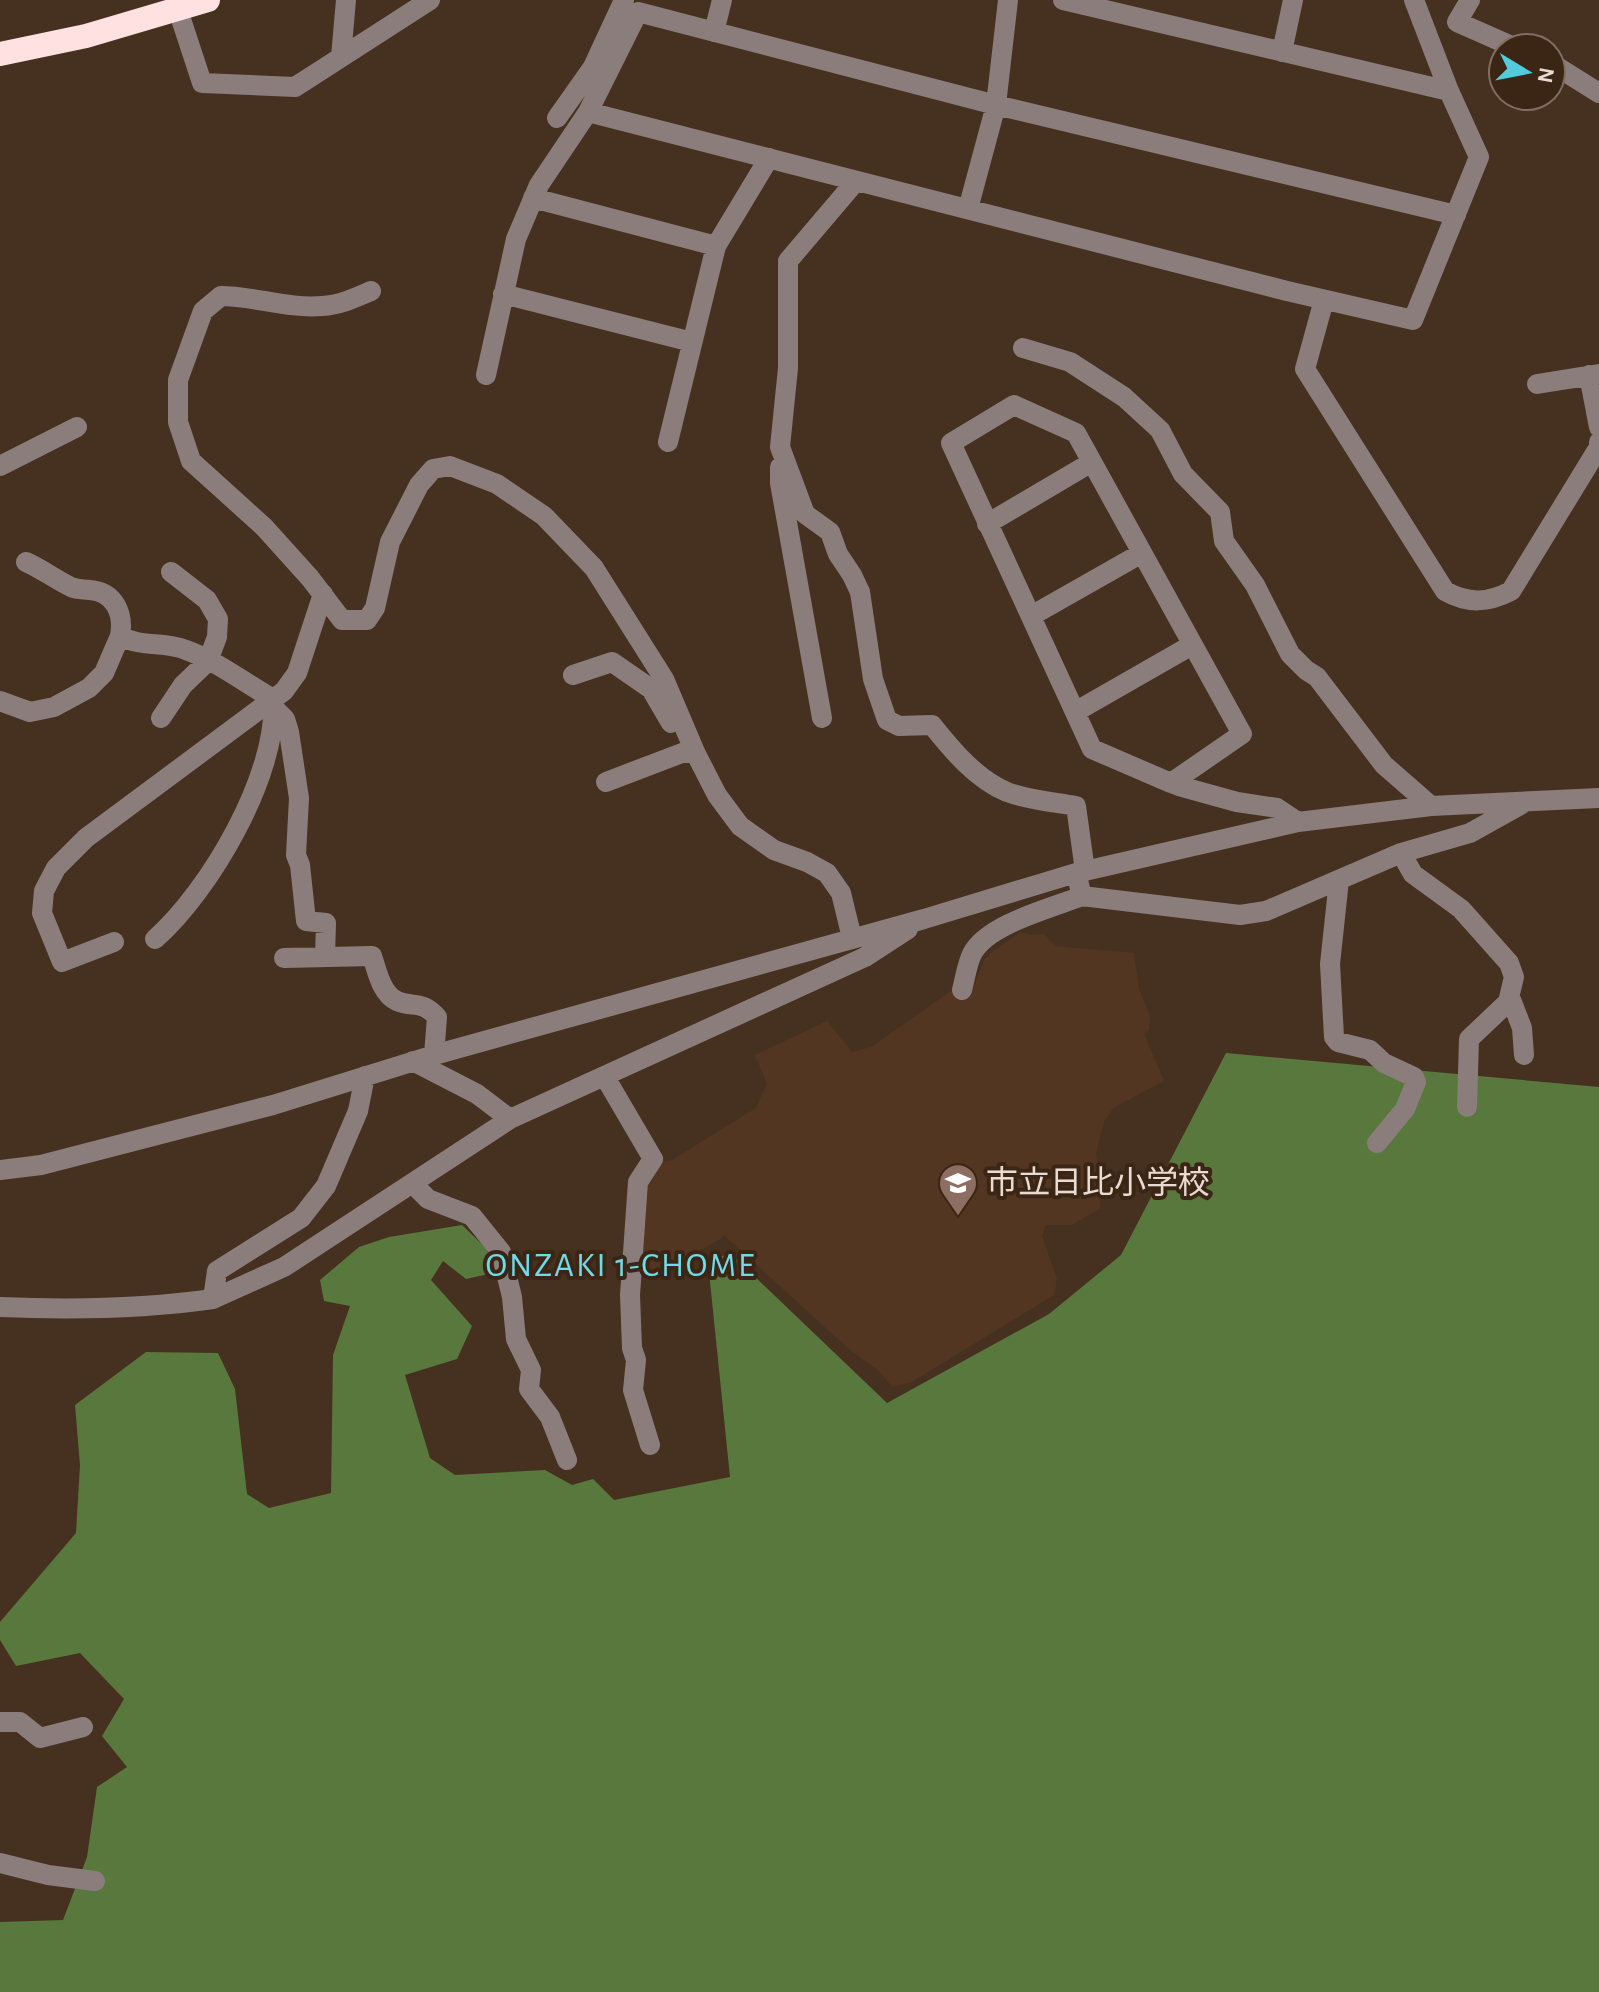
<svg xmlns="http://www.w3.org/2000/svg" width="1599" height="1992" viewBox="0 0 1599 1992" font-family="'Alegreya Sans','Noto Sans JP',sans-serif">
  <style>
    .built { fill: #523621 }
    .forest { fill: #58783d }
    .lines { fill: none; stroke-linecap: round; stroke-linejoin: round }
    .minor { stroke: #8c7d7d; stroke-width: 20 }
    .highway { stroke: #ffe1e1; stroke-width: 24 }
    .labels { text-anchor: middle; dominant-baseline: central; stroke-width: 8; stroke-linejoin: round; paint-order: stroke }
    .poi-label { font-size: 32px; fill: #e9dbd1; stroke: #3b2616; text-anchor: start }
    .neighbourhood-label { font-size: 34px; letter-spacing: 2px; fill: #70dae8; stroke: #3b2616 }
  </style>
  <rect width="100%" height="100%" fill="#463120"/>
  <path class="built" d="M1021 932 1030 935 1044 934 1056 946 1134 953 1139 989 1150 1016 1149 1030 1144 1034 1164 1081 1113 1108 1104 1122 1096 1153 1101 1183 1100 1209 1071 1225H1046L1042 1236 1057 1279 1054 1295 910 1383 892 1387 878 1370 851 1351 725 1236 681 1262 650 1275 643 1257 637 1256 645 1179 660 1162 672 1160 756 1108 767 1084 755 1055 827 1021 852 1052 871 1047 951 991 970 997 984 960 992 952Z"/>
  <path class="forest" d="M1226 1053 1599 1087V1992H0V1922L63 1920 87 1857 97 1787 127 1767 102 1736 124 1699 80 1653 16 1666 0 1640V1622L76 1533 80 1465 75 1405 146 1352 218 1353 235 1389 247 1494 269 1508 331 1493 333 1355 350 1306 324 1301 320 1280 359 1247 389 1237 462 1225 487 1249 493 1273 466 1279 443 1261 431 1280 472 1326 457 1359 405 1375 430 1458 455 1475 545 1470 572 1485 593 1479 614 1500 730 1477 708 1262 730 1253 887 1403 1049 1314 1121 1255Z"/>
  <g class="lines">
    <path class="minor" d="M1063 0 1449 91
      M1470 0 1457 22 1516 48
      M178 10 202 83 295 87 430 0
      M714 32 722 0
      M1282 52 1293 0
      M341 57 346 0
      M1551 63 1599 93
      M588 112 1287 291 1413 320 1479 157 1449 91 1414 0
      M557 118 593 67 624 0
      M856 181 788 261V368L780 447 805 514 830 532 838 554 852 575 860 592 873 679 887 720 899 726 932 725C952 750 976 779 1007 792 1028 800 1053 802 1076 806L1085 871
      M533 198 716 246
      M968 209 996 105 1008 0
      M371 291C355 298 340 305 322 306 288 309 254 296 221 296L203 311 178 380V422L191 461 264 527 310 578 342 620H367L375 608 390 542 419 485 433 469 450 466 497 484 544 516 594 568 664 679 695 752 717 795 740 826 774 850 807 862 827 873 841 893 852 938
      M503 294 692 342
      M1324 300 1305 369 1445 591C1468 604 1488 603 1511 591L1599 447V442
      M1023 348 1070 362 1124 397 1160 430 1183 474 1220 512 1224 541 1255 585 1290 654 1306 670 1317 677 1384 765 1431 806
      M486 375 516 239 539 185 588 112 638 12 996 105 1456 215
      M1589 375 1599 427
      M1537 384 1599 374
      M668 442 716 246 769 158
      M0 466 77 427
      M780 467V483L822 718
      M987 524 1092 462
      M26 562C42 569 56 580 71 587 78 590 82 589 90 590 115 592 124 614 120 636
      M1031 616 1142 553
      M573 675 612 662 651 689 671 723
      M0 701 30 712 54 707 89 688 104 673 120 636C142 648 164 641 186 650 217 661 245 683 273 699 279 773 209 892 155 939
      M274 708 285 719 289 732 299 798 296 855 300 865 306 921 326 923 325 957
      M1075 712 1192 645
      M161 718 183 685 208 661 217 637 218 619 207 600 171 572
      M606 782 682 753 695 752
      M1171 783 1242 734 1076 433 1014 405 951 443 1092 749 1171 783 1179 786 1237 802 1277 808 1298 822
      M1401 853 1413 874 1461 909 1509 963 1514 977 1508 1002 1469 1039 1467 1107
      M1076 873 1082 896 1240 915 1266 911 1401 853 1470 833 1522 804
      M1339 880 1330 964 1334 1037 1338 1042 1370 1050 1384 1063 1414 1077 1416 1082 1405 1109 1377 1143
      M114 942 62 962 42 913 44 891 56 868 86 838 284 691 297 673 323 594
      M284 958 372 956C377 970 381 994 397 1001 414 1008 422 1000 437 1017L434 1055
      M962 990C965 979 967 964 972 954 987 924 1052 908 1082 896
      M1510 997 1522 1028 1524 1055
      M413 1061 477 1094 510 1119
      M605 1077 653 1159 638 1182 630 1295 632 1348 636 1360 633 1390 650 1445
      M0 1170 41 1165 273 1105 434 1055 924 919 1076 873 1298 822 1431 806 1599 798
      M412 1183 428 1199 472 1216 501 1252 512 1297 516 1339 531 1370 529 1389 550 1417 567 1460
      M213 1299 284 1267 510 1119 865 957 908 929
      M0 1307C71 1310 142 1309 213 1299L217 1271 301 1218 326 1186 358 1111 365 1076
      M0 1722H20L40 1738 83 1727
      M0 1863 48 1875 95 1881"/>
    <path class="highway" d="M0 54 86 36 208 0"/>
  </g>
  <defs>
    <symbol id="school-pin" viewBox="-11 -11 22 30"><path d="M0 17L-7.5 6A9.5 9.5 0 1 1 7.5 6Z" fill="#8d6e63" stroke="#3b2616"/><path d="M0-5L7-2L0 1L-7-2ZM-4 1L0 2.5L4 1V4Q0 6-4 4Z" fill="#fff"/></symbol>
  </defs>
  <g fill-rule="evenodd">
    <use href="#school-pin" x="936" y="1161" width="44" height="60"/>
  </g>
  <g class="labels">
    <g class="poi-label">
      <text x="986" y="1183">市立日比小学校</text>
    </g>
    <g class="neighbourhood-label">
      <text x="621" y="1266">ONZAKI 1-CHOME</text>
    </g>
  </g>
  <g transform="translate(1527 72) rotate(100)"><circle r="38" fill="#3b2616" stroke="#816e61" stroke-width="2"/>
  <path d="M0-6L14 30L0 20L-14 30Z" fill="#53cbdb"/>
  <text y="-12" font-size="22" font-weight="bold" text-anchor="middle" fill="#e9dbd1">N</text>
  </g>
</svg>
